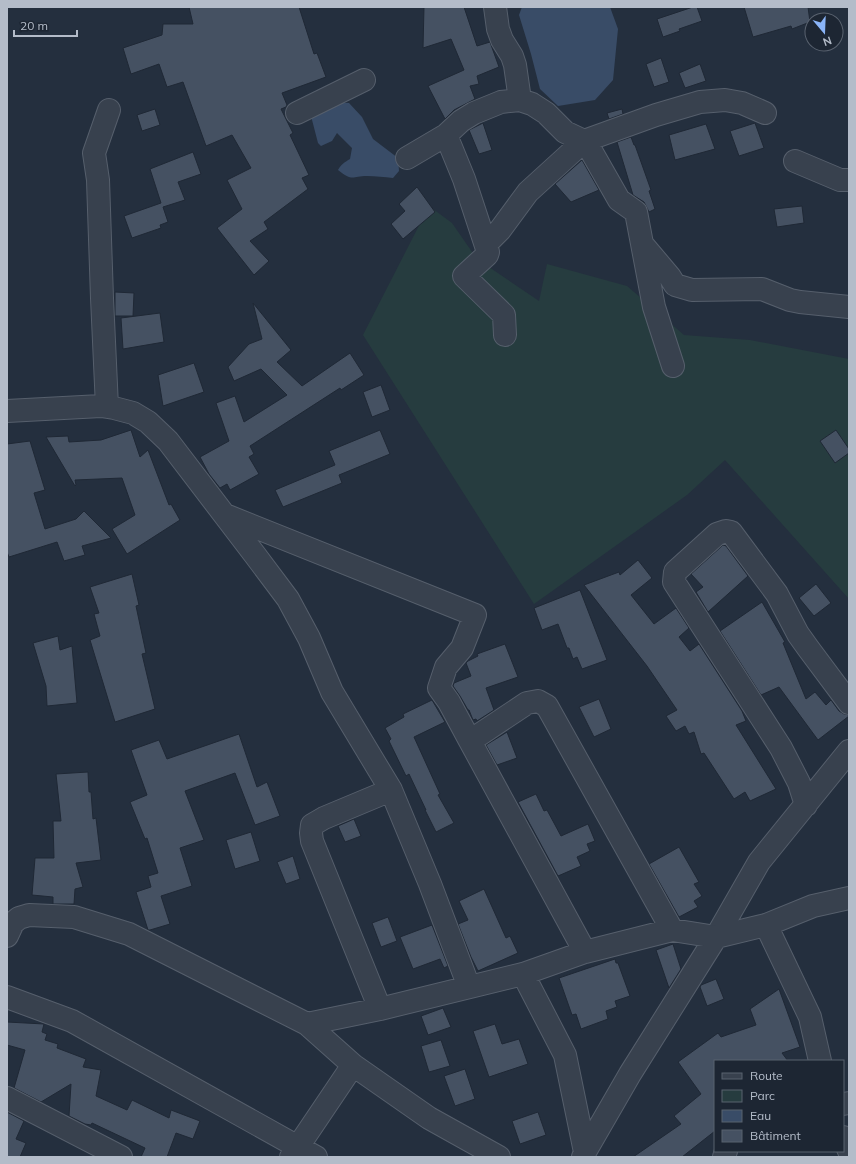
<svg xmlns="http://www.w3.org/2000/svg" width="856" height="1164" viewBox="0 0 856 1164" font-family="Mulish,sans-serif">
  <style>
    .green { fill: #263c3f }
    .water { fill: #394c67 }
    .building { fill: #455162; stroke: #1f2835 }
    .lines { fill: none; stroke-linecap: round; stroke-linejoin: round }
    .minor-casing { stroke: #565f6c; stroke-width: 24 }
    .minor { stroke: #38414e; stroke-width: 22 }
  </style>
  <rect width="100%" height="100%" fill="#242f3e"/>
  <path class="green" d="M429 206 452 223 477 259 539 301 547 264 627 286 684 335 750 340 849 359V599L725 460 687 495 534 604 363 335Z"/>
  <path class="water" d="M522 7H610L618 29 613 80 595 100 558 106 540 89 531 54 519 15Z
    M330 102 349 103 362 117 373 139 398 158 399 171 393 178C384 177 376 176 367 176 352 176 353 182 338 170 341 164 345 162 350 159L352 148 337 133 332 141 321 146 318 143 311 116Z"/>
  <path class="building" d="M189 7H299L314 54 317 53 326 77 282 93 287 105 286 107 281 109 293 133 290 135 309 175 302 178 308 189 264 222 268 229 250 241 269 261 254 275 217 228 242 209 227 180 251 168 232 135 206 146 183 82 167 87 159 64 131 74 123 48 162 35 163 24H193Z
    M424 7H464L477 46 490 42 499 67 477 76 479 84 470 86 475 99 454 110 445 119 428 86 464 70 451 39 423 48Z
    M693 7H697L702 21 679 29 680 31 663 37 657 19Z
    M744 7H808L810 22 792 29 791 26 753 37Z
    M661 58 669 82 654 87 646 64Z
    M700 64 706 81 685 88 679 73Z
    M155 109 160 125 142 131 137 115Z
    M622 109 623 114 609 119 607 113Z
    M483 123 492 150 479 154 469 130Z
    M755 123 764 148 739 156 730 131Z
    M706 124 715 149 675 160 669 135Z
    M631 137 634 145H635L651 190 649 191 655 209 649 212 644 202 633 195 617 142Z
    M193 152 201 174 178 182 185 200 163 207 168 222 160 225 161 228 132 238 124 216 161 203 150 169Z
    M582 160 599 190 571 202 555 184Z
    M417 187 435 212 403 239 391 224 405 211 399 204Z
    M802 206 804 223 777 227 774 209Z
    M115 292 134 293 133 316H115Z
    M253 303 291 350 277 362 302 386 350 353 364 375 341 390 340 388 250 446 254 454 249 457 259 474 230 490 227 484 220 488 209 474 200 457 229 441 216 403 235 396 244 422 287 395 261 369 234 381 228 367 249 344 262 339Z
    M160 313 164 342 123 349 121 318Z
    M194 363 204 392 163 406 158 375Z
    M381 385 390 410 372 417 363 392Z
    M131 430 140 457 148 450 169 505 171 504 180 520 127 554 112 529 135 515 122 478 75 480 76 485 75 486 46 437 68 436 69 442 101 440Z
    M380 430 390 454 339 475 342 483 283 507 275 490 335 465 329 451Z
    M836 430 849 449V453L835 463 820 441Z
    M30 441 45 490 34 493 45 529 76 519 84 511 111 538 82 546 85 555 64 561 57 542 9 557 7 552V444Z
    M723 545 726 546 748 576 708 612 696 592 703 587 691 574Z
    M638 560 652 578 631 595 654 624 676 608 689 628 679 637 690 651 699 644 742 711 746 721 736 725 776 789 750 801 745 792 734 799 704 753 701 754 694 732 689 734 685 726 676 731 666 716 677 710 647 666 584 585 619 572 620 575Z
    M132 574 139 605 136 606 146 653 142 654 155 709 115 722 90 640 100 636 94 614 99 613 90 587Z
    M816 584 831 603 814 616 799 598Z
    M580 590 607 660 582 669 577 657 573 659 569 648H567L558 624 542 630 534 608Z
    M762 602 785 642 783 643 806 699 815 692 826 705 831 700 839 711 844 714 849 715V716L818 740 779 687 761 695 720 631Z
    M58 636 60 650 72 646 77 703 47 706 46 686 33 643Z
    M505 644 518 677 486 688 494 710 477 721 476 719 473 720 469 710H468L460 696 453 686 454 683 471 676 466 663 468 661 478 656 477 654Z
    M599 699 611 729 594 737 579 707Z
    M432 700 445 722 414 737 440 794 438 795 454 823 436 832 425 810H426L409 774 406 776 389 741 391 739 385 728 404 717 403 714Z
    M507 732 517 758 497 765 486 745Z
    M239 734 257 787 267 782 280 816 255 825 235 773 185 791 204 840 180 848 192 886 161 896 170 924 150 930H148L136 892 151 887 148 876 158 873 147 838 145 839 130 802 147 795 131 750 159 740 167 759Z
    M88 772 89 792H91L93 819 96 818 101 860 76 863 83 887 75 889 74 904H53V897L32 895 35 858H54L53 821H61L56 774Z
    M536 794 544 811 547 810 561 836 588 824 595 841 587 844 590 851 577 857 581 866 558 876 518 802Z
    M354 819 361 836 345 842 338 826Z
    M251 832 260 861 235 869 226 840Z
    M679 847 699 882 694 884 702 896 694 901 698 907 679 917 649 864Z
    M293 856 300 879 286 884 277 862Z
    M484 889 506 938 510 936 518 953 478 971 471 957 458 924 468 920 459 901Z
    M388 917 397 941 381 947 372 923Z
    M432 925 448 966 444 968 440 959 413 969 400 937Z
    M673 944 681 969 669 988 656 950Z
    M615 959 616 963H618L630 996 615 1001 617 1007 606 1011 608 1019 581 1029 576 1014 572 1015 559 978Z
    M716 979 724 999 707 1006 700 987 701 985Z
    M779 989 800 1047 782 1053 788 1061H715V1131L682 1157H633L681 1124 674 1116 701 1094 678 1062 718 1033 721 1037 756 1025 750 1009Z
    M443 1008 451 1027 428 1035 421 1016Z
    M7 1022 44 1024 42 1032 47 1034 45 1040 58 1044 57 1048 86 1059 83 1067 101 1070 96 1096 127 1110 132 1100 169 1118 171 1110 200 1121 193 1139 176 1133 167 1157H141L145 1148 92 1123 91 1125 85 1124 69 1116 71 1084 41 1102 14 1088 25 1050 7 1045Z
    M495 1024 502 1044 519 1039 528 1064 489 1077 473 1031Z
    M441 1040 450 1066 429 1072 421 1046Z
    M465 1069 475 1099 455 1106 444 1076Z
    M7 1112 24 1121 16 1139 26 1143 20 1157H7Z
    M538 1112 546 1135 520 1144 512 1121Z"/>
  <g class="lines">
    <defs>
      <path id="minor" d="M495 7 498 29 502 40 512 56 515 65 520 100
        M297 113 364 80
        M446 135 464 179 488 252 487 255 464 276 504 315 505 335
        M407 158 446 135 461 121 474 113 501 102 520 100 532 104 546 113 565 132 584 141 590 149 619 200 636 212 654 307 673 366
        M795 161 840 180H849
        M486 244 500 230 528 192 584 141 656 115 700 102 725 100 742 103 765 113
        M643 245 670 277 675 285 692 290 762 289 790 300 800 302 849 307
        M107 407 102 298 98 180 94 153 109 110
        M7 411 101 406 114 408 133 413 148 422 168 441 255 555 288 599 309 638 332 692 391 790 430 884 469 987
        M225 515 475 615 462 648 446 667 439 688 449 702 470 741 527 703 538 701 547 706 672 930
        M470 741 585 952
        M806 805 799 783 781 748 674 582 675 572 717 534 726 531 731 532 777 594 798 634 808 648 849 703
        M766 925 810 1017 820 1061
        M7 936 13 923 19 918 29 915 74 917 129 934 307 1024 353 1065 429 1118 499 1157
        M523 974 565 1055 585 1152
        M7 997 72 1021 316 1157
        M380 1009 312 841 311 833 312 825 324 818 391 790
        M307 1024 380 1009 523 974 585 952 672 930 716 937 766 925 813 906 849 898
        M7 1098 121 1157
        M843 1104 849 1103
        M843 1137 849 1151
        M291 1157 353 1065
        M583 1157 585 1152 630 1074 716 937 759 862 849 751
        M724 1157 726 1151"/>
    </defs>
    <use href="#minor" class="minor-casing"/>
    <use href="#minor" class="minor"/>
  </g>
  <rect width="856" height="1164" fill="none" stroke="#b4bcc9" stroke-width="16"/>
  <rect x="714" y="1060" width="130" height="92" fill="#1d2633" stroke="#59626f"/>
  <rect x="722" y="1073" width="20" height="6" fill="#38414e" stroke="#59626f"/>
  <text x="750" y="1080" font-size="12" fill="#b4bcc9">Route</text>
  <rect x="722" y="1090" width="20" height="12" fill="#263c3f" stroke="#59626f"/>
  <text x="750" y="1100" font-size="12" fill="#b4bcc9">Parc</text>
  <rect x="722" y="1110" width="20" height="12" fill="#394c67" stroke="#59626f"/>
  <text x="750" y="1120" font-size="12" fill="#b4bcc9">Eau</text>
  <rect x="722" y="1130" width="20" height="12" fill="#455162" stroke="#59626f"/>
  <text x="750" y="1140" font-size="12" fill="#b4bcc9">Bâtiment</text>
  <g transform="translate(824 32) rotate(161)"><circle r="19" fill="#1d2633" stroke="#59626f"/>
  <path d="M0-3L7 15L0 10L-7 15Z" fill="#8ab4f8"/>
  <text y="-6" font-size="11" font-weight="bold" text-anchor="middle" fill="#b4bcc9">N</text>
  </g>
  <path d="M14 30v6h63v-6" fill="none" stroke="#b4bcc9" stroke-width="2"/>
  <text x="20" y="30" font-size="12" fill="#b4bcc9" stroke="#1d2633" stroke-width="3" paint-order="stroke">20 m</text>
</svg>
